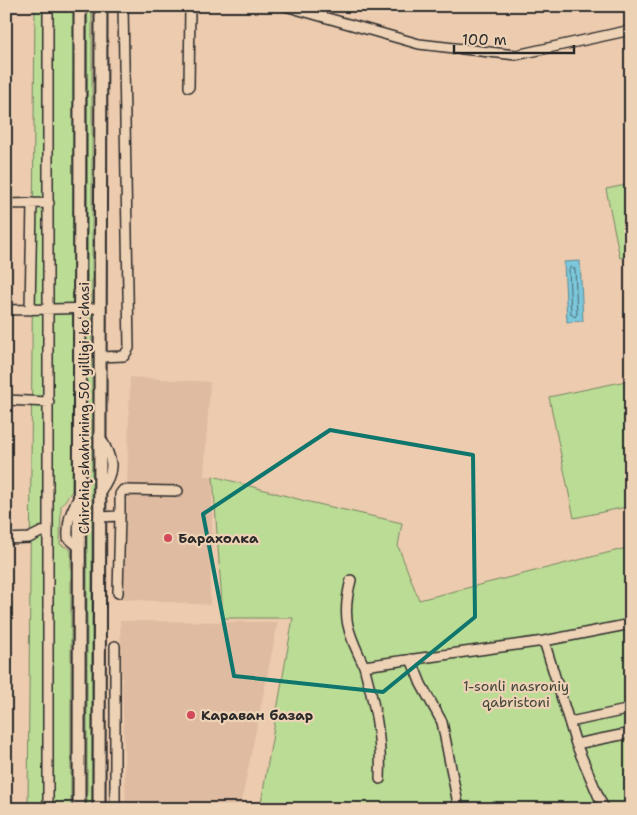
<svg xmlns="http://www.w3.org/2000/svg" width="637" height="815" viewBox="0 0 637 815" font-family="'Shantell Sans',sans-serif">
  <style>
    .built { fill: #dfbca1 }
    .green { fill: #bbdc95; stroke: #738460 }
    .water { fill: #7bc7db; stroke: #5b8995 }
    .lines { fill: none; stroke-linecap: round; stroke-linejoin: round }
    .shore { stroke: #4b6971; stroke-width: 1 }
    .minor-casing { stroke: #2b2b2b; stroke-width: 12 }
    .major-casing { stroke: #2b2b2b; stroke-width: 15 }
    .minor { stroke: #eed2b5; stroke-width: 9 }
    .major { stroke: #eed2b5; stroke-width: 11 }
    .marked { fill: none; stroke: #0f766e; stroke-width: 4; stroke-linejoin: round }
    .poi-dot { fill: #d1495b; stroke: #eed2b5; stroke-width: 2 }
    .labels { text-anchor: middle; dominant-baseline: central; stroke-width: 4.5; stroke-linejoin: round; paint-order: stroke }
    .street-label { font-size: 14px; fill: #2b2b2b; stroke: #eed2b5 }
    .poi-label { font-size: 14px; font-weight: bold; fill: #2b2b2b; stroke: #eed2b5; text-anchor: start }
    .park-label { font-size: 14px; fill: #41463b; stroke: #eed2b5 }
  </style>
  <rect width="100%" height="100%" fill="#edcbae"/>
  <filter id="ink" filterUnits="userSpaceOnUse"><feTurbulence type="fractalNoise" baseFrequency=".02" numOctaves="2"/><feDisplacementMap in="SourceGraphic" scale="10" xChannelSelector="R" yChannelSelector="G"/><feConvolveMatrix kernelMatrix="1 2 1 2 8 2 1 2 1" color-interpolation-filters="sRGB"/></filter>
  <g filter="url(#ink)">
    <path class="built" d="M130 377 210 382 204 476H213L210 605 124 599Z
      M120 621 278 622 240 809H126Z"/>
    <path class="green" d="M35 6H78L72 491 61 506 60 544 71 550V809H28Z
      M87 6H92V809H87Z
      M631 184V255L620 258 606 189Z
      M631 380V506L574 518 549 397Z
      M213 476 305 501 402 523 398 546 419 600 631 547V809H260L293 618H223Z"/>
    <path class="water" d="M580 261 583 321 567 322 564 262Z"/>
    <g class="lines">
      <path class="shore" d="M571 267 575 269 577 314 575 317 571 314 569 270Z"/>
      <defs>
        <path id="minor" d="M285 6 419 44 516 55 631 30
          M189 87 190 6
          M6 204 49 203
          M6 310 99 308
          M30 310 32 203
          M100 357 124 356 129 348 123 6
          M6 400 49 402
          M99 493C117 471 113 458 99 435
          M120 516V494L123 490 178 491
          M99 517 120 516 118 593
          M6 539 29 538 41 532 48 531
          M79 547 68 538C67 521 70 512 79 497
          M351 580C341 618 348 632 364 666L544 641 631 624
          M544 641 576 744 604 809
          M411 659 421 684 442 722 459 809
          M364 666C375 707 382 736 380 779
          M570 722 631 709
          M576 744 631 733
          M6 809H22
          M48 809V6
          M115 809V646"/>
        <path id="major" d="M79 809 80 6
          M99 809 101 6"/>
      </defs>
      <use href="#minor" class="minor-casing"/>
      <use href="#major" class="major-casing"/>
      <use href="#minor" class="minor"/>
      <use href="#major" class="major"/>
    </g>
  </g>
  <path class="marked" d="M330 430 473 455 475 617 383 692 234 676 203 514Z"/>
  <g class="poi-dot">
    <circle cx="168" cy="538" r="5"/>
    <circle cx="191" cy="715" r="5"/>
  </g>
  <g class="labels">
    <g class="street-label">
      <text transform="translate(84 408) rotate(-90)">Chirchiq shahrining 50 yilligi koʻchasi</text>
    </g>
    <g class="poi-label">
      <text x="178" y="538">Барахолка</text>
      <text x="201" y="715">Караван базар</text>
    </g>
    <g class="park-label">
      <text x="516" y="686">1-sonli nasroniy<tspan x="516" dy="16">qabristoni</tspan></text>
    </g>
  </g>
  <rect width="637" height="815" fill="none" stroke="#eed2b5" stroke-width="25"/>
  <rect x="12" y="12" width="612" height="790" fill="none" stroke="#2b2b2b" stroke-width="2" filter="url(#ink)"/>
  <path d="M454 45v8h120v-8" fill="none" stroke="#2b2b2b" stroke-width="2.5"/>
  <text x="462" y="45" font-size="15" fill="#2b2b2b" stroke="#eed2b5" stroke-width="4" paint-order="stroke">100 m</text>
</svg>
